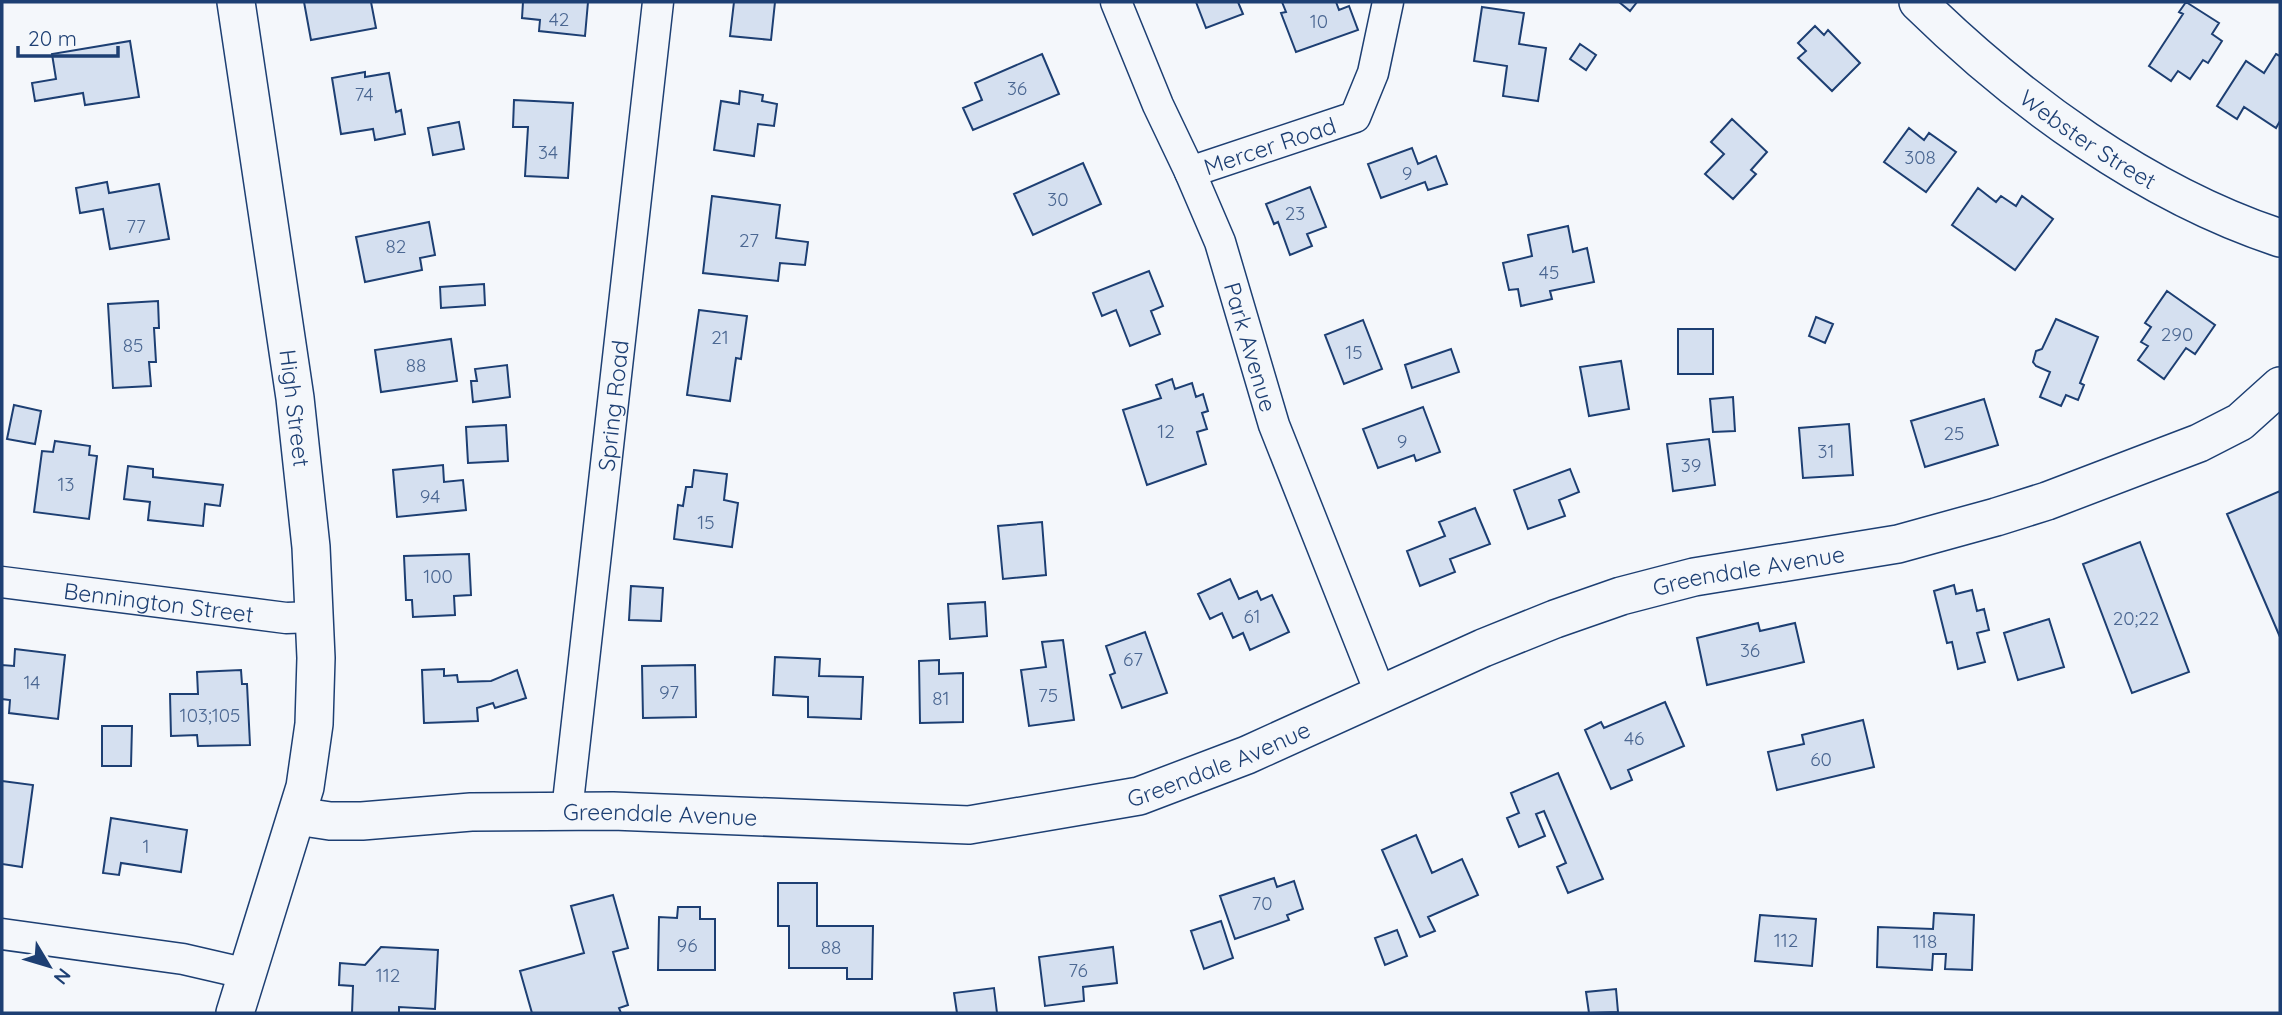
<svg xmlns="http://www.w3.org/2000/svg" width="2282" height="1015" viewBox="0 0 2282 1015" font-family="Quicksand,sans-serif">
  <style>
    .building { fill: #d5e0f0; stroke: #1d3f73; stroke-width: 2 }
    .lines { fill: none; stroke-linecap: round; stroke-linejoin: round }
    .minor-casing { stroke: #1d3f73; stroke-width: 33 }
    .tertiary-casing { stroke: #1d3f73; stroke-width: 40 }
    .minor { stroke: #f4f7fb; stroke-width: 30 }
    .tertiary { stroke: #f4f7fb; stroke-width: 37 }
    .labels { text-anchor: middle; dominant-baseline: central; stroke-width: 5; stroke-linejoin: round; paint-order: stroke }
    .number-label { font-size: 19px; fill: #4b6792 }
    .street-label { font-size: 23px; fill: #1d3f73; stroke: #f4f7fb }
  </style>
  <rect width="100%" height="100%" fill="#f4f7fb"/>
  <path class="building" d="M304 2H371L376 28 311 40Z
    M523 2H588L585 36 539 31 540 20 522 18Z
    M734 2H775L771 40 730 36Z
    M1196 2H1238L1243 14 1206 28Z
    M1282 2H1336L1339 10 1349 6 1358 30 1296 52 1281 13 1286 12Z
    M1619 2H1637L1630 11Z
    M2186 2 2219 23 2212 34 2222 41 2208 63 2203 60 2190 79 2178 71 2171 81 2149 66 2183 14 2179 12Z
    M1482 7 1524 13 1519 44 1546 48 1538 101 1503 96 1507 66 1474 61Z
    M1815 26 1824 35 1828 30 1860 63 1832 91 1798 58 1806 51 1798 43Z
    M130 41 139 97 85 105 83 93 35 101 32 83 56 79 52 54Z
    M1580 44 1596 55 1586 70 1570 59Z
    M1042 54 1059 94 973 130 963 108 982 100 975 83Z
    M2276 54 2280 56V121L2276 128 2244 107 2237 119 2217 106 2246 61 2264 73Z
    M365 72V77L389 73 396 112 401 110 405 134 375 140 373 129 341 134 332 78Z
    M740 91 763 95 762 101 777 104 774 126 758 124 754 156 714 150 721 101 739 104Z
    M514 100 573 103 568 178 525 176 528 127H513Z
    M1732 119 1767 152 1751 170 1756 174 1733 199 1705 174 1724 154 1711 142Z
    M459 122 464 149 433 155 428 128Z
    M1909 128 1924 140 1929 133 1956 152 1926 192 1884 162Z
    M1412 148 1418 164 1436 156 1447 184 1428 190 1425 182 1381 198 1368 164Z
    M1083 163 1101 204 1033 235 1014 194Z
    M107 182 109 193 159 184 169 239 110 249 103 209 80 213 76 188Z
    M1310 187 1326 227 1307 234 1312 246 1290 255 1278 222 1274 224 1266 204Z
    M1978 188 1996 202 2001 196 2016 206 2022 196 2053 219 2015 270 1952 225Z
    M712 196 780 205 776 238 808 242 805 265 780 263 778 281 703 273Z
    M429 222 435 255 420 258 422 270 365 282 356 237Z
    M1568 226 1573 252 1587 248 1594 282 1550 291 1552 299 1521 306 1518 289 1509 290 1503 263 1532 256 1528 235Z
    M1149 271 1163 306 1151 311 1160 334 1130 346 1116 310 1102 316 1093 293Z
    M484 284 485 305 441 308 440 287Z
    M2167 291 2215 325 2195 354 2186 348 2164 379 2138 360 2148 346 2141 342 2151 327 2145 323Z
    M158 301 159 328H154L156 362H149L151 386 113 388 108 304Z
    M699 310 747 316 741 359 736 358 730 401 687 395Z
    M1816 317 1833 324 1825 343 1809 336Z
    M2056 319 2098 337 2080 383 2084 385 2078 400 2066 395 2061 406 2040 397 2050 372 2036 366 2033 362 2036 351 2042 349Z
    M1363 320 1382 369 1344 384 1325 335Z
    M1678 329H1713V374H1678Z
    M451 339 457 381 381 392 375 350Z
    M1451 349 1459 372 1412 388 1405 365Z
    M1621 361 1629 409 1589 416 1580 367Z
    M507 365 510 397 473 402 471 381H477L475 369Z
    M1172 379 1175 389 1192 383 1196 397 1203 394 1208 411 1202 413 1207 429 1197 432 1206 464 1147 485 1123 410 1161 398 1156 385Z
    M1733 397 1735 431 1713 432 1710 399Z
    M1984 399 1998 445 1925 467 1911 421Z
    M14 405 41 411 35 444 7 439Z
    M1423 407 1440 452 1416 461 1414 455 1378 468 1363 429Z
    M1849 424 1853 475 1803 478 1799 428Z
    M506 425 508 461 468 463 466 427Z
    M1709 439 1715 485 1673 491 1667 444Z
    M55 441 90 446 89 455 97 456 89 519 34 512 42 451 53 452Z
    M443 465 444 482 463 480 466 510 397 517 393 470Z
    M128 466 153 469V477L223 485 220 506 205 504 203 526 148 520 150 502 124 499Z
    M1570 469 1579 492 1559 500 1565 516 1528 529 1514 490Z
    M694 470 727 474 724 500 738 503 732 547 674 539 678 505 683 506 686 487H692Z
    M2280 491V637L2227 514Z
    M1475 508 1490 544 1450 559 1455 572 1420 586 1407 551 1445 536 1439 522Z
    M1042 522 1046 575 1003 579 998 526Z
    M2140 542 2189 672 2132 693 2083 564Z
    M469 554 471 595 454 596 455 615 413 617 412 600H406L404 556Z
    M1230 579 1239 599 1257 591 1261 600 1272 595 1289 632 1250 650 1243 633 1233 638 1222 613 1210 619 1198 594Z
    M1954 585 1956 594 1972 590 1977 611 1984 609 1989 630 1977 633 1985 662 1958 669 1952 642 1947 643 1934 591Z
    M631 586 663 588 661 621 629 620Z
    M985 602 987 636 950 639 948 604Z
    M2049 619 2064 667 2018 680 2004 633Z
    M1758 623 1760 631 1795 623 1804 662 1707 685 1697 638Z
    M1145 632 1167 693 1122 708 1110 675 1115 673 1106 646Z
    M1063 640 1074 720 1029 726 1021 670 1046 667 1042 642Z
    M15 649 65 655 58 719 9 713 10 700 2 699V665L14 666Z
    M775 657 820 659 819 676 863 677 861 719 808 717V697L773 695Z
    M939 660V674L963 673V722L920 723 919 661Z
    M695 665 696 717 643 718 642 666Z
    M444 669V676L457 675 458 682 491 681 517 670 526 698 495 708 493 703 477 708 478 721 424 723 422 670Z
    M241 670 242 684H247L250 745 198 746 197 735 171 736 170 694H198L197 672Z
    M1665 702 1684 746 1628 770 1632 780 1611 789 1585 730 1601 722 1604 728Z
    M1863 720 1874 767 1777 790 1768 752 1804 744 1802 735Z
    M102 726H132L131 766H102Z
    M1558 773 1603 879 1568 893 1557 867 1566 863 1544 811 1536 814 1545 836 1519 847 1507 818 1519 813 1511 793Z
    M2 781 33 785 22 867 2 864Z
    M111 818 187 830 181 872 121 863 119 875 103 873Z
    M1416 835 1432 873 1462 859 1478 895 1428 917 1435 931 1420 937 1382 850Z
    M1274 878 1277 887 1294 881 1303 909 1287 915 1289 920 1235 939 1220 896Z
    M778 883H817V926H873L872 979H847V968H789V926H778Z
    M613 895 628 948 613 952 628 1005 619 1008 621 1013H532L520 971 584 953 571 906Z
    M678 907H700V919H715V970H658L659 917 677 918Z
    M1934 913 1974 915 1972 970 1945 969 1946 954H1933L1932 970 1877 967 1878 927 1933 929Z
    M1760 915 1816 919 1812 966 1755 961Z
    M1221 921 1233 958 1204 969 1191 931Z
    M1397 930 1407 956 1385 965 1375 938Z
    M381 947 438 950 435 1009 399 1007V1013H352L353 986 339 985 340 963 365 965Z
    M1113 947 1117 983 1083 987 1084 1001 1045 1006 1039 957Z
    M994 988 997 1013H957L954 993Z
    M1616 989 1618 1012 1589 1013 1586 992Z"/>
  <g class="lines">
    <defs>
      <g id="minor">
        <path id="s1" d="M1116 2 1158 105 1190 172 1220 242 1274 425 1381 695"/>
        <path id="s2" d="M1190 172 1355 117 1373 73 1388 2"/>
        <path id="s3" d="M2 582 286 618 315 617"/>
        <path id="s4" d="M567 811 658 2"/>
        <path d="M2 934 183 959 248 974"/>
      </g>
      <g id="tertiary">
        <path id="s5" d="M1918 2C2018 100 2146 194 2280 238"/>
        <path id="s6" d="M297 816 330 821H362L471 812 613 811 969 825 1139 796 1247 755 1483 648 1555 619 1621 596 1694 577 1898 544 1996 517 2047 501 2199 443 2240 422 2280 386"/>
        <path d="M235 1013 305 787 314 724 316 658 311 547 295 398 236 2"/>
      </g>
    </defs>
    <use href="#minor" class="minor-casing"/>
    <use href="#tertiary" class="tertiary-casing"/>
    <use href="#minor" class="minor"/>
    <use href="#tertiary" class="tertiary"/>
  </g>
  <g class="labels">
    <g class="number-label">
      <text x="559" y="19">42</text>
      <text x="1319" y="21">10</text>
      <text x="1017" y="88">36</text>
      <text x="364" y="94">74</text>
      <text x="548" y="152">34</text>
      <text x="1920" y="157">308</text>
      <text x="1407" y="173">9</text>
      <text x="1058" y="199">30</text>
      <text x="1295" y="213">23</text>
      <text x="136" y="226">77</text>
      <text x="749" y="240">27</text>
      <text x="396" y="246">82</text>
      <text x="1549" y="272">45</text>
      <text x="2177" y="334">290</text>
      <text x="720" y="337">21</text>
      <text x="133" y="345">85</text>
      <text x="1354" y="352">15</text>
      <text x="416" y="365">88</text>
      <text x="1166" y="431">12</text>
      <text x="1954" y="433">25</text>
      <text x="1402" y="441">9</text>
      <text x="1826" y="451">31</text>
      <text x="1691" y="465">39</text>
      <text x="66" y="484">13</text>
      <text x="430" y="496">94</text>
      <text x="706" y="522">15</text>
      <text x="438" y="576">100</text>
      <text x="1252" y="616">61</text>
      <text x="2136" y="618">20;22</text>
      <text x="1750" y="650">36</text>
      <text x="1133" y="659">67</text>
      <text x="32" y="682">14</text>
      <text x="669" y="692">97</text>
      <text x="1048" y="695">75</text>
      <text x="941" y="698">81</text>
      <text x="210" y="715">103;105</text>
      <text x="1634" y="738">46</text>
      <text x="1821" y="759">60</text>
      <text x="146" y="846">1</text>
      <text x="1262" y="903">70</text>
      <text x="1786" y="940">112</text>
      <text x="1925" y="941">118</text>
      <text x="687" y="945">96</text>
      <text x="831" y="947">88</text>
      <text x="1078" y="970">76</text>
      <text x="388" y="975">112</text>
    </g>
    <g class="street-label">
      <text stroke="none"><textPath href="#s5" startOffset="219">Webster Street</textPath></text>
      <text stroke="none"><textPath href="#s2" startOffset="84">Mercer Road</textPath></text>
      <text stroke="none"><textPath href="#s1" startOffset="371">Park Avenue</textPath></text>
      <text stroke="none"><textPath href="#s4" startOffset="408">Spring Road</textPath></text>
      <text transform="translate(295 408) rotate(83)">High Street</text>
      <text stroke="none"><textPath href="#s6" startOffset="1498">Greendale Avenue</textPath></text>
      <text stroke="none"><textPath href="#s3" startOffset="158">Bennington Street</textPath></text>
      <text stroke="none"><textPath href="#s6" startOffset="931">Greendale Avenue</textPath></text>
      <text stroke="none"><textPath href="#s6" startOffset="364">Greendale Avenue</textPath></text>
    </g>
  </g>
  <rect width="2282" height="1015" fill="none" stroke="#1d3f73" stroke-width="7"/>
  <g transform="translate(49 966) rotate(128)" stroke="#f4f7fb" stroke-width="5" paint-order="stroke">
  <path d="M0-5L12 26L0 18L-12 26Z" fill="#1d3f73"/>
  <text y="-10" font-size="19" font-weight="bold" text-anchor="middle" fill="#1d3f73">N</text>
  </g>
  <path d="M18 46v10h100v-10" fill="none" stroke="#1d3f73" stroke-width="3.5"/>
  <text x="28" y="46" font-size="21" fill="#1d3f73" stroke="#f4f7fb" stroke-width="5" paint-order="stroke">20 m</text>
</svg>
